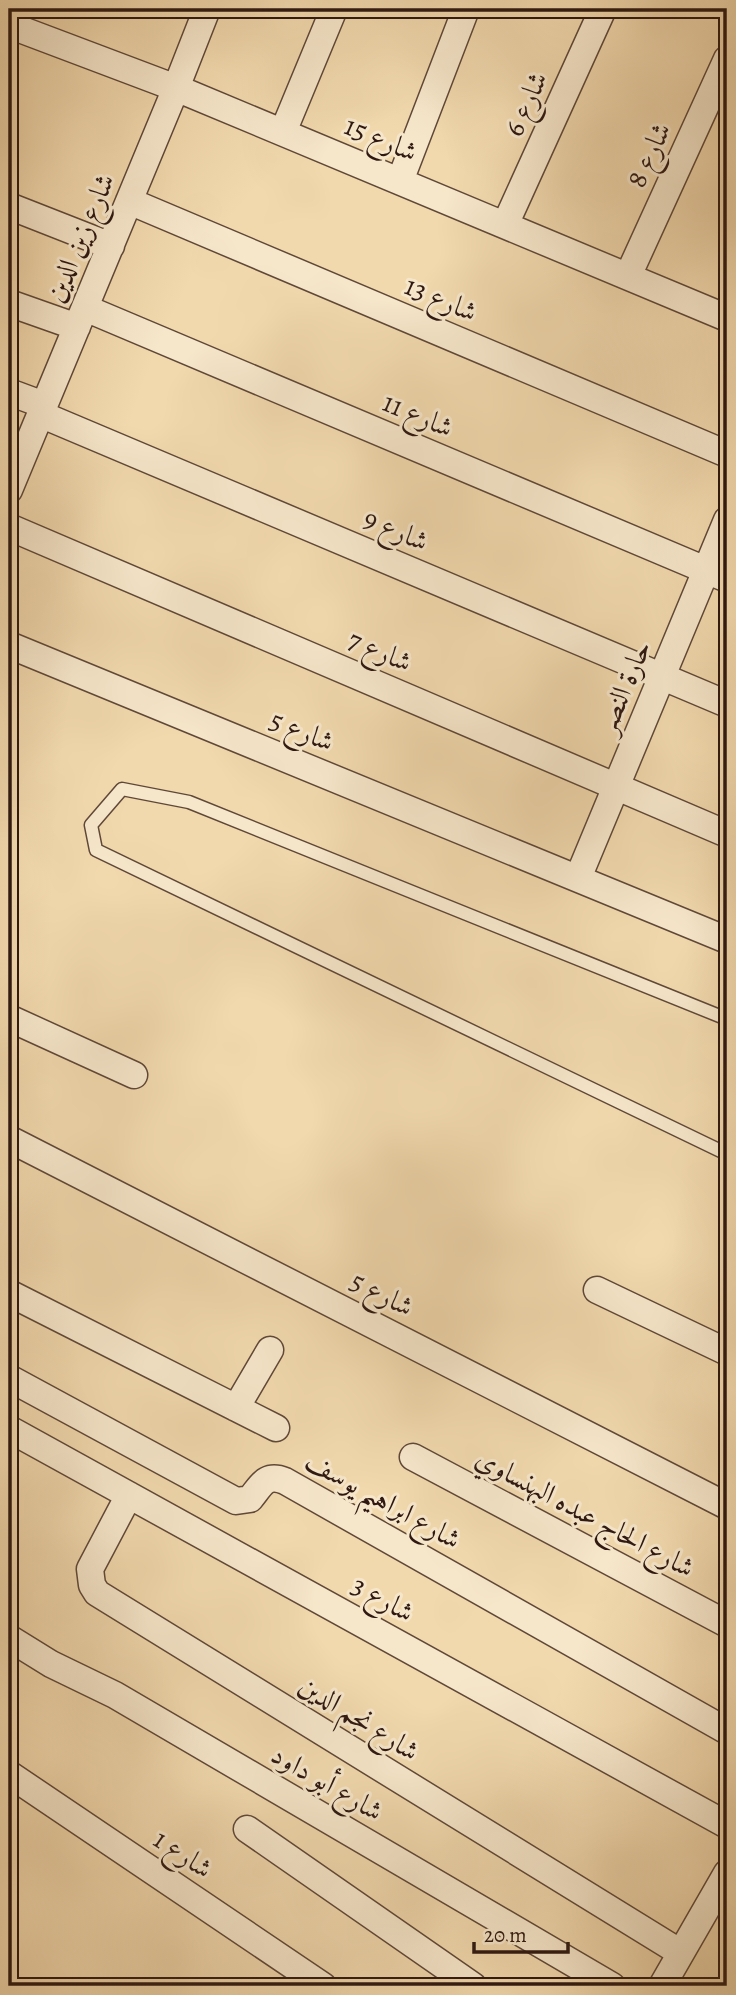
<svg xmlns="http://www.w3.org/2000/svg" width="736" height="1995" viewBox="0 0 736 1995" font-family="Alegreya,Amiri,serif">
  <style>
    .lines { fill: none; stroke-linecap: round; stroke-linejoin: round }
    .lane-casing { stroke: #5f4838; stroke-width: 15 }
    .street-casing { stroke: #5f4838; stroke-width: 29 }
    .lane { stroke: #f6e6ca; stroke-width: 12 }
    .street { stroke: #f6e6ca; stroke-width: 26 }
    .labels { text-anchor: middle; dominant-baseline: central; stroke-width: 6; stroke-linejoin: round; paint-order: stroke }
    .street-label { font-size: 28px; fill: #2e1811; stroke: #f6e6ca }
  </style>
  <rect width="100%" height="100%" fill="#f1d8ad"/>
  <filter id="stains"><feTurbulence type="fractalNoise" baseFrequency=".00286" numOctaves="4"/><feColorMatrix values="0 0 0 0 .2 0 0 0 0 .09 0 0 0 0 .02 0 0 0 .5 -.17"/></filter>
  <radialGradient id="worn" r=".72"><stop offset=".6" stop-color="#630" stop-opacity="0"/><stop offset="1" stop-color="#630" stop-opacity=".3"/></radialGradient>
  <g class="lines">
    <defs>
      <path id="lane" d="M727 1019 189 802 122 789 91 825 96 850 727 1154"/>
      <path id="street" d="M9 25 176 88 727 318
        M283 132 334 9
        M400 181 466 9
        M129 201 727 454
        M9 206 111 246
        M505 225 603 9
        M628 276 727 59
        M9 303 77 327
        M85 308 727 579
        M9 392 44 405
        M40 414 727 704
        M9 490 176 88 207 9
        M9 527 727 834
        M9 645 727 940
        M578 878 727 520
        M9 1018 134 1075
        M9 1139 727 1506
        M597 1290 727 1352
        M9 1293 276 1428
        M9 1378 236 1501 250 1499C261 1486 265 1473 285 1481L727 1731
        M236 1408 270 1350
        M9 1429 727 1825
        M413 1457 727 1624
        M129 1495 90 1569 92 1585 97 1593 681 1953
        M9 1638 51 1664 115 1695 612 1986
        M9 1774 323 1986
        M247 1829 473 1986
        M662 1986 727 1873"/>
    </defs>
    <use href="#lane" class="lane-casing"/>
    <use href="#street" class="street-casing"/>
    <use href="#lane" class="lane"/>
    <use href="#street" class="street"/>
  </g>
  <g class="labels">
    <g class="street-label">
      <text transform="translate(526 104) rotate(-66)">شارع 6</text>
      <text transform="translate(381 139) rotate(23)">شارع 15</text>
      <text transform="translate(649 155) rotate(-65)">شارع 8</text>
      <text transform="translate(80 238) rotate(-67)">شارع زين الدين</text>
      <text transform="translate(441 299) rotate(23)">شارع 13</text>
      <text transform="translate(418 415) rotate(23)">شارع 11</text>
      <text transform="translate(396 530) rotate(23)">شارع 9</text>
      <text transform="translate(380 651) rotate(23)">شارع 7</text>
      <text transform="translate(624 687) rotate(-67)">حارة النصر</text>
      <text transform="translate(302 731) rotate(22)">شارع 5</text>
      <text transform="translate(382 1294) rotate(27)">شارع 5</text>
      <text transform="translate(383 1500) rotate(29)">شارع ابراهيم يوسف</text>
      <text transform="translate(585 1513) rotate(28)">شارع الحاج عبده البهنساوي</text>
      <text transform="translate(383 1599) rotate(29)">شارع 3</text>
      <text transform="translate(359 1718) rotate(32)">شارع نجم الدين</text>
      <text transform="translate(327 1783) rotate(30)">شارع أبو داود</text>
      <text transform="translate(183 1854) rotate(34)">شارع 1</text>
    </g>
  </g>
  <rect width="736" height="1995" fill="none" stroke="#f1d8ad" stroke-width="35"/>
  <rect x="10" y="10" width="715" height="1974" fill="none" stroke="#2e1811" stroke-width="3.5"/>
  <rect x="18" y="18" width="701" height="1960" fill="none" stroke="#2e1811" stroke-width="2"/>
  <path d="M474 1942v10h94v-10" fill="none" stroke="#2e1811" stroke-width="3.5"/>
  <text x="484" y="1942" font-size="21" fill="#2e1811" stroke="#f6e6ca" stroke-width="5" paint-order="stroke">20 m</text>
  <rect width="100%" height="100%" filter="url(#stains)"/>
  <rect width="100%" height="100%" fill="url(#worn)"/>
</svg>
